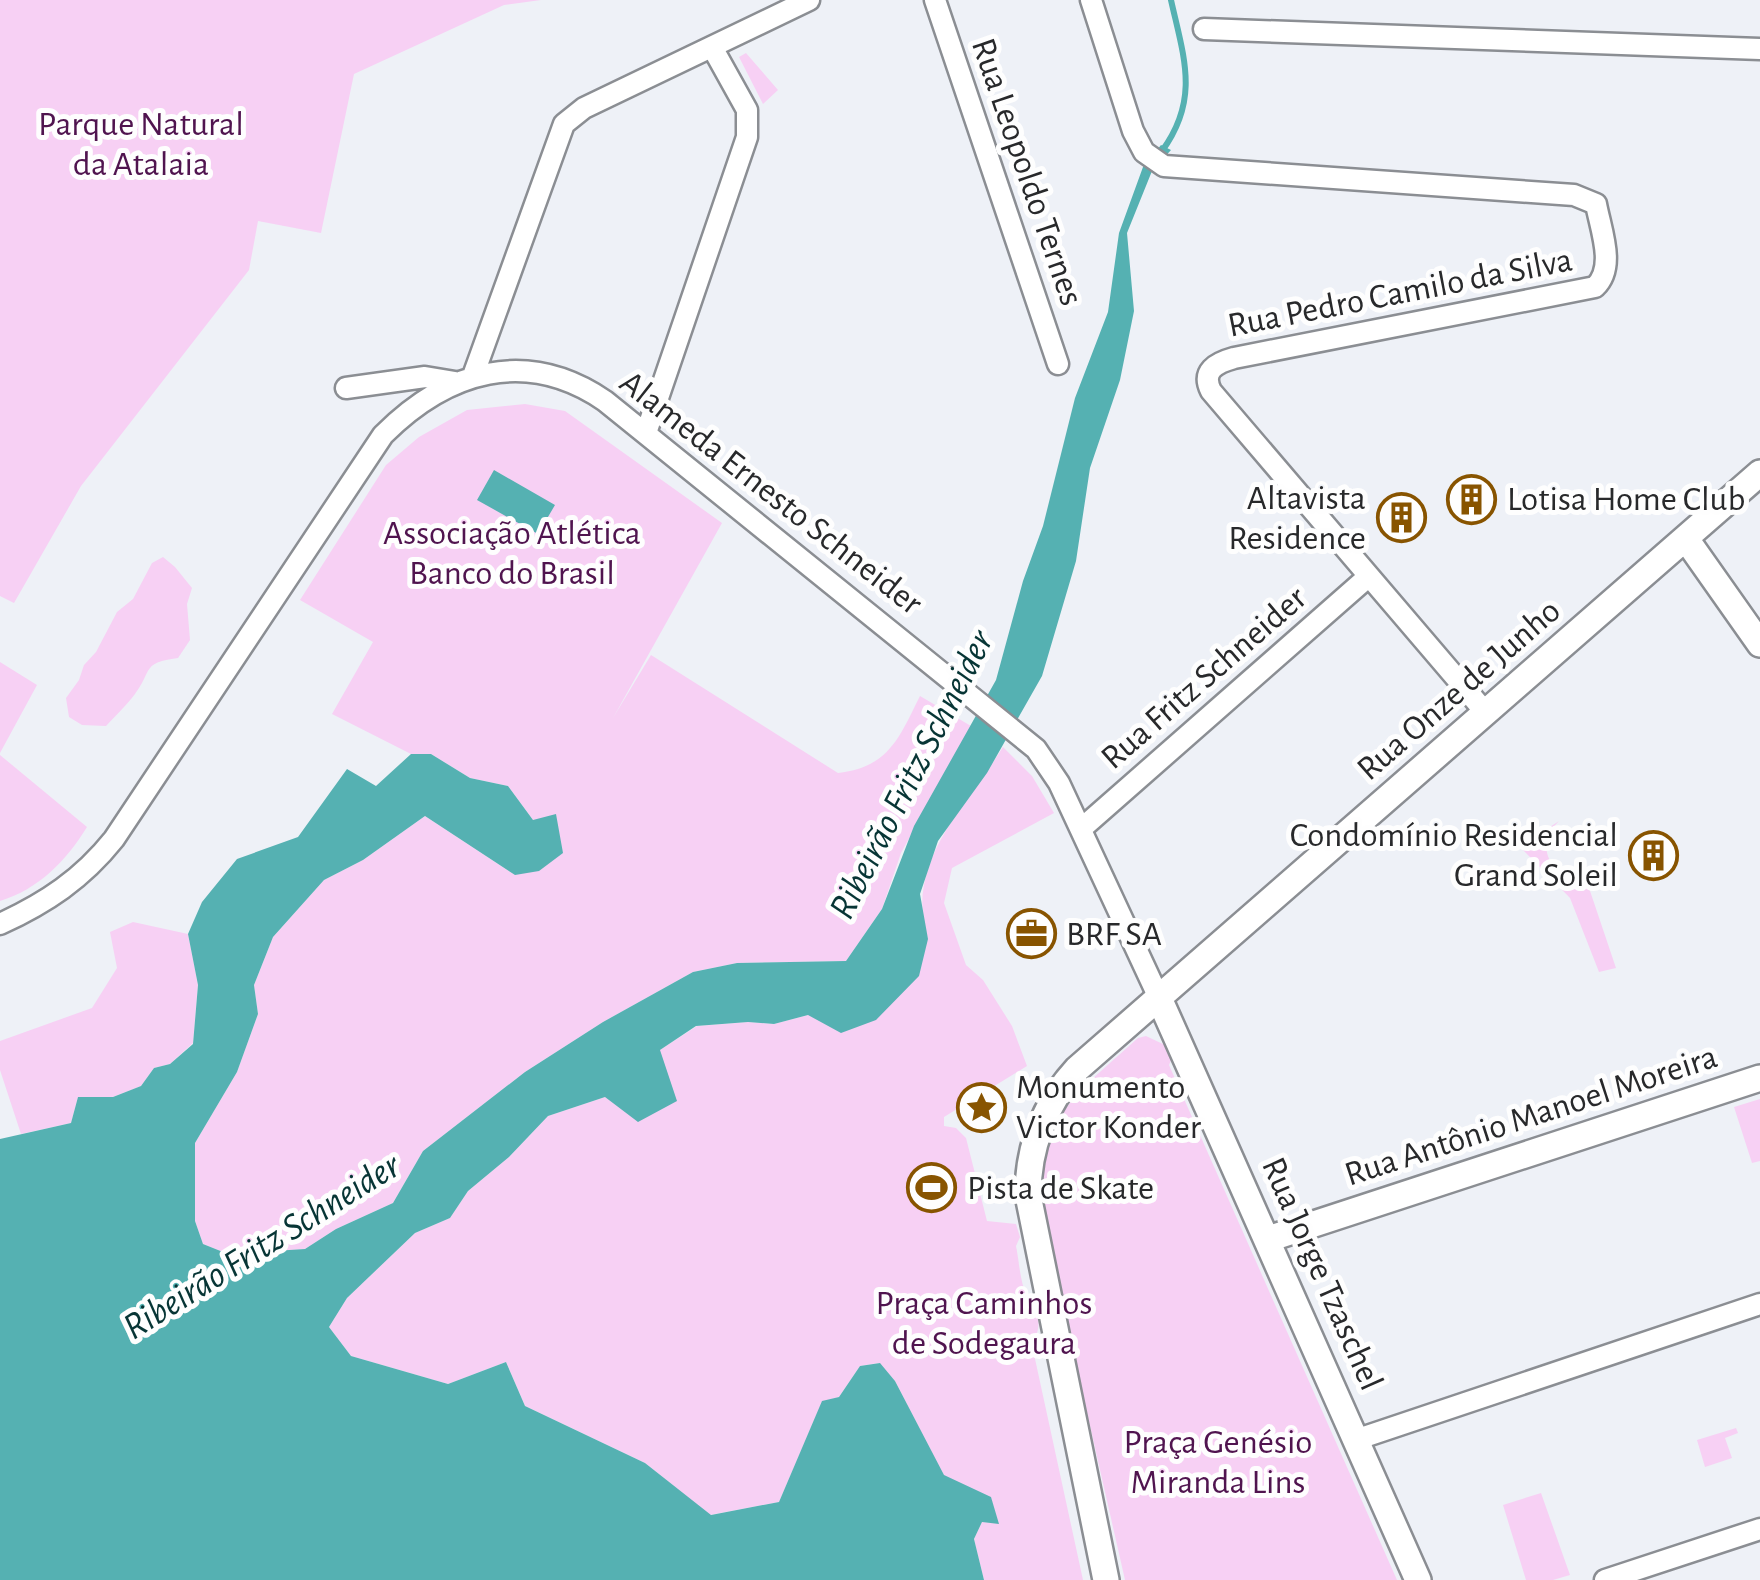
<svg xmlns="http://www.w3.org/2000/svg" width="1760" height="1580" viewBox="0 0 1760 1580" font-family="'Alegreya Sans',sans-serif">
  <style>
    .green { fill: #f7d0f4 }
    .water { fill: #55b1b2 }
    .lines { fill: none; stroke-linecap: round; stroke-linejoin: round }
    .stream { stroke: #55b1b2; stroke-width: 6 }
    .minor-casing { stroke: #8b8e93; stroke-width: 25 }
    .major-casing { stroke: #8b8e93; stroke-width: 30 }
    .minor { stroke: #fff; stroke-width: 20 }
    .major { stroke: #fff; stroke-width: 25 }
    .labels { text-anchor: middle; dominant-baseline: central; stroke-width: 10; stroke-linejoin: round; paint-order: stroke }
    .park-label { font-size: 35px; fill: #50144f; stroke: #fefefe }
    .street-label { font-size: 35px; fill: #28292b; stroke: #fefefe }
    .poi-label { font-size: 35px; fill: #28292b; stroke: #fefefe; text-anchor: start }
    .water-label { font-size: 38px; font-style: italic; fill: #073535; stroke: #fefefe }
  </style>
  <rect width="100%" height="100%" fill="#eef1f7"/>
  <path class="green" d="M0 0H541L504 5 354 74 321 233 258 221 249 270 81 486 14 603 0 596Z
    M746 53 778 90 763 104 739 57Z
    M525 404 565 411 722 523 613 718 651 655 838 773C889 767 899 738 920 696L971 726 901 853 882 909 846 961 737 963 693 972 603 1022 525 1072 423 1151 393 1203 336 1229 305 1249 228 1254 203 1244 195 1221V1143L237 1072 258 1014 254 985 273 937 324 880 363 860 425 816 515 875 533 820 508 786 470 778 431 754H411L332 714 373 642 300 600 386 465 419 437 467 410Z
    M163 557 175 567 192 588 187 604 190 640 178 658C141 663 153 670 135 694 127 705 116 715 106 726L82 725 69 717 66 698 79 680 84 665 96 652 117 612 133 599 152 563Z
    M0 662 37 685 0 753Z
    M1003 747 1032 776 1054 813 952 868 944 903 966 965 983 980 1012 1026 1027 1066 944 1117V1126L956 1128 966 1138 987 1221 1016 1224 1020 1237 1016 1246C1019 1260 1020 1281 1026 1294 1038 1315 1044 1321 1032 1345L1083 1580H984L974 1539 982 1522 998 1523 991 1498 944 1476 895 1381 879 1363 860 1366 839 1397 822 1402 779 1502 710 1515 645 1463 525 1406 506 1362 448 1384 351 1356 329 1327 347 1298 415 1233 450 1218 468 1191 509 1157 548 1116 605 1097 660 1050 697 1026 748 1022 774 1024 808 1015 928 939C903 863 966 807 1003 747Z
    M0 755 87 827C66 861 39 889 0 901Z
    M1559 821C1532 847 1552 879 1586 879L1616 968 1599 972 1570 898 1520 847Z
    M133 922 188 934 198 985 193 1043 170 1064 154 1068 141 1086 113 1097H78L71 1123 21 1134 0 1070V1041L92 1008 117 968 110 932Z
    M1146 1036 1165 1045 1172 1058 1169 1065 1397 1580H1125L1037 1192C1043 1113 1084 1087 1138 1038Z
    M1760 1099V1161L1752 1163 1734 1107Z
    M1736 1428 1738 1433 1725 1438 1732 1458 1705 1467 1697 1440Z
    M1541 1493 1570 1575 1553 1580H1526L1503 1505Z"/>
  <path class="water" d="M1161 145 1171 150 1152 171 1127 233 1134 311 1120 380 1090 468 1076 561 1042 676 987 773 938 841 920 894 928 939 919 976 876 1020 841 1033 808 1015 774 1024 748 1022 696 1026 660 1050 677 1101 638 1122 605 1097 548 1116 509 1157 468 1191 450 1218 415 1233 347 1298 329 1327 351 1356 448 1384 506 1362 525 1406 645 1463 711 1515 779 1502 822 1401 839 1397 860 1366 880 1363 895 1381 944 1475 991 1497 999 1524 982 1522 974 1539 984 1580H0V1139L71 1123 78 1097H113L141 1086 154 1068 170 1064 193 1044 198 985 188 934 202 902 237 859 298 837 347 769 376 786 411 754H431L470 778 508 786 533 820 556 814 563 853 539 871 515 875 425 816 363 860 324 880 273 937 254 985 258 1014 237 1072 195 1143V1221L203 1244 228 1254 305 1249 336 1229 393 1203 423 1151 525 1072 603 1022 693 972 737 963 846 961 882 909 914 826 996 680 1023 581 1043 526 1075 398 1108 312 1119 233 1143 167Z
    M494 470 555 505 538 534 477 500Z"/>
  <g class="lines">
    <path class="stream" d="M1162 151C1200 99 1184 58 1171 0"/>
    <defs>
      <path id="minor" d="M935 0 1058 364
        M1091 0 1133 131 1144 152 1164 166 1574 195 1596 204C1601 231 1616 267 1595 287L1234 358C1216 363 1201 371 1211 391L1486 713
        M1204 29 1760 49
        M473 376 564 124 584 108 809 0
        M346 388 425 377 455 382
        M646 433 747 137V110L712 47
        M1081 829 1369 576
        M0 924C46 903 82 879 114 839L383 435C447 371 526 347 605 401L1036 749 1059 783 1159 998
        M1358 1439 1760 1304
        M1605 1580 1760 1529"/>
      <path id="major" d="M1686 539 1760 644
        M1159 998 1418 1580
        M1268 1239 1760 1078
        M1106 1580 1028 1195C1028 1146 1044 1105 1077 1069L1760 473"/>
    </defs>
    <use href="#minor" class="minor-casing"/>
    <use href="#major" class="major-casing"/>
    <use href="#minor" class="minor"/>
    <use href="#major" class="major"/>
  </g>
  <defs>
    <symbol id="building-ring" viewBox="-11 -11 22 22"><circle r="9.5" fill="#fefefe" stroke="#885400" stroke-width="1.5"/><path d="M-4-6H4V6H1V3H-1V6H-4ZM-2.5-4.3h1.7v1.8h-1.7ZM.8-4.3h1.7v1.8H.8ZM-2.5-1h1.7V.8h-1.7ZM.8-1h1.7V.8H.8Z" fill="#885400"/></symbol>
    <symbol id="office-ring" viewBox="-11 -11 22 22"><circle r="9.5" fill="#fefefe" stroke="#885400" stroke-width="1.5"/><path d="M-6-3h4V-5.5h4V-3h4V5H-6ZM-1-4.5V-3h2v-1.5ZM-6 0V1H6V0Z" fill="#885400"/></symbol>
    <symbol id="sight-ring" viewBox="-11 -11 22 22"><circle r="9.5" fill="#fefefe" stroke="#885400" stroke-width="1.5"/><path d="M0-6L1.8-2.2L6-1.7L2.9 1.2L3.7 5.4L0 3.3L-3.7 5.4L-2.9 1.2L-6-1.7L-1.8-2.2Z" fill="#885400"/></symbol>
    <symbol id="stadium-ring" viewBox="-11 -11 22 22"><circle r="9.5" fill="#fefefe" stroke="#885400" stroke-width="1.5"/><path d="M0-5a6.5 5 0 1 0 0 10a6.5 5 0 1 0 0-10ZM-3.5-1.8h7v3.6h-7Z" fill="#885400"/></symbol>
  </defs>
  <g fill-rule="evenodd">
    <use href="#building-ring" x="1444" y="472" width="55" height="55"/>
    <use href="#building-ring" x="1374" y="490" width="55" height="55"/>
    <use href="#building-ring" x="1626" y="828" width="55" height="55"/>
    <use href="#office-ring" x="1004" y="906" width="55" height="55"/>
    <use href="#sight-ring" x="954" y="1080" width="55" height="55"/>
    <use href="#stadium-ring" x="904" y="1160" width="55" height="55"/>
  </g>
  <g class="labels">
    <g class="park-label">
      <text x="141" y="124">Parque Natural<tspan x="141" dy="40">da Atalaia</tspan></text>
      <text x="512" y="533">Associação Atlética<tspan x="512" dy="40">Banco do Brasil</tspan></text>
      <text x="984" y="1303">Praça Caminhos<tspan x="984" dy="40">de Sodegaura</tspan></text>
      <text x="1218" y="1442">Praça Genésio<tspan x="1218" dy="40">Miranda Lins</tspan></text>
    </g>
    <g class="street-label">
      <text transform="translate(1027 172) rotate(71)">Rua Leopoldo Ternes</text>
      <text transform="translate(1400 293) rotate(-11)">Rua Pedro Camilo da Silva</text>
      <text transform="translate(771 493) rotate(38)">Alameda Ernesto Schneider</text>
      <text transform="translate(1204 678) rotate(-41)">Rua Fritz Schneider</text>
      <text transform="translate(1459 690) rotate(-41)">Rua Onze de Junho</text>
      <text transform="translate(1531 1116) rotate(-18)">Rua Antônio Manoel Moreira</text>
      <text transform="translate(1322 1274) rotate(66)">Rua Jorge Tzaschel</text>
    </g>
    <g class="poi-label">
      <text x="1366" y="498" text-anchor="end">Altavista<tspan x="1366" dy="40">Residence</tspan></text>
      <text x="1507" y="499">Lotisa Home Club</text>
      <text x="1618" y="835" text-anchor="end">Condomínio Residencial<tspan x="1618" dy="40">Grand Soleil</tspan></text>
      <text x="1066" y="934">BRF SA</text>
      <text x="1016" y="1087">Monumento<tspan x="1016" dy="40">Victor Konder</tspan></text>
      <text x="967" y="1188">Pista de Skate</text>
    </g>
    <g class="water-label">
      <text transform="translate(912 775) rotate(-63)">Ribeirão Fritz Schneider</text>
      <text transform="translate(262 1247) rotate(-32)">Ribeirão Fritz Schneider</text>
    </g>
  </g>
</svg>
